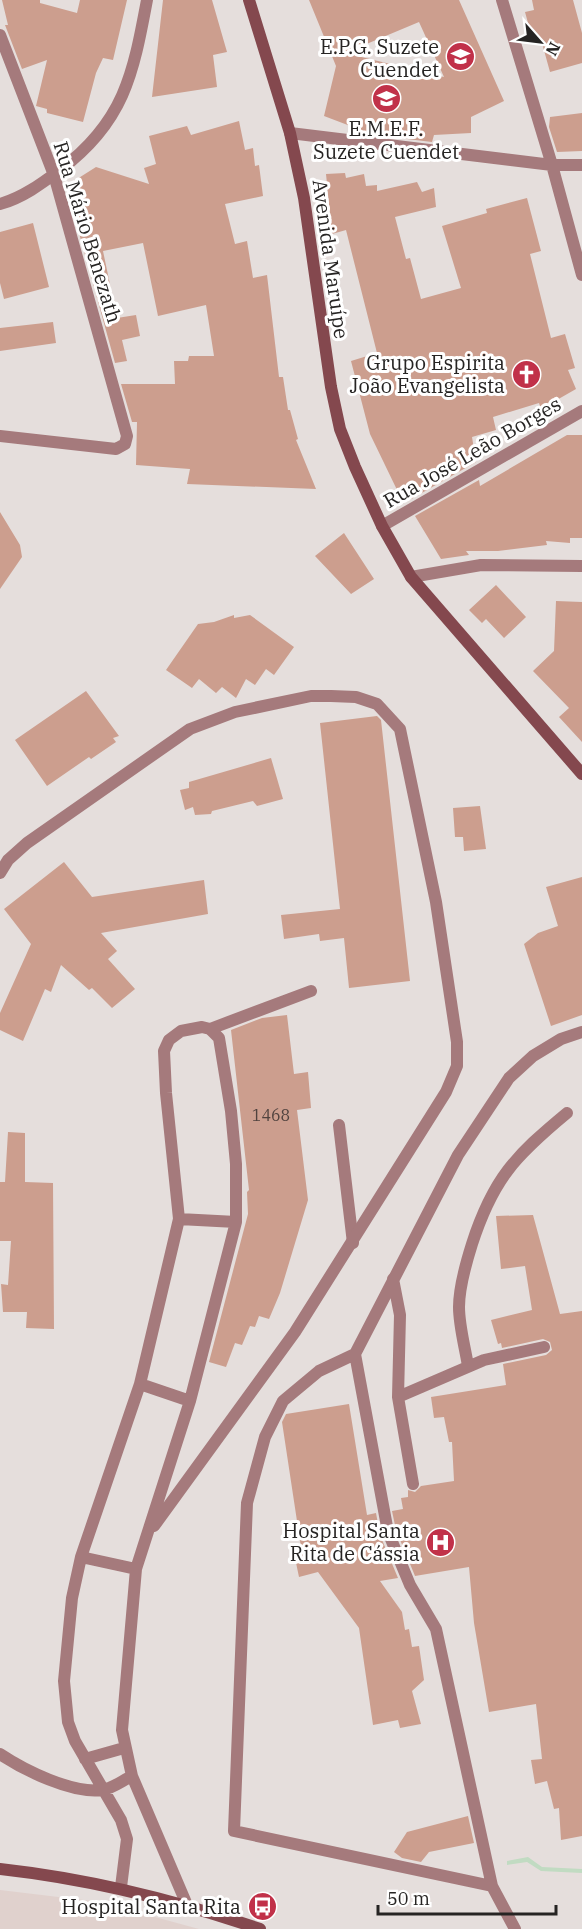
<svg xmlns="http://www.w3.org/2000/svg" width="582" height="1929" viewBox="0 0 582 1929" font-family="'IBM Plex Serif',serif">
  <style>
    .built { fill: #e0d1cd }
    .green { fill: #c1dbc2 }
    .building { fill: #cc9e8e; fill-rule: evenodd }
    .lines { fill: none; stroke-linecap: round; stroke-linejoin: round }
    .lane { stroke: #a57a7c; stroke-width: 12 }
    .street { stroke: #a57a7c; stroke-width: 12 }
    .secondary { stroke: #84484e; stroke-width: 12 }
    .labels { text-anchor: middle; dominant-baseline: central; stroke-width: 6; stroke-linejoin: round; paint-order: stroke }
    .number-label { font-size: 16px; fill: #50423e }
    .poi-label { font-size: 20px; fill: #262423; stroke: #fff; text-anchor: end }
    .street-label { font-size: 20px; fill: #262423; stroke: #fff }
  </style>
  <rect width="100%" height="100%" fill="#e5dedc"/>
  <path class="built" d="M0 1890 100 1902 199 1929H0Z"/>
  <path class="green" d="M528 1857 542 1867 582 1869V1873L541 1871 527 1862 507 1865V1861Z"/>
  <path class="building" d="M2 0H40V3L77 13 80 0H127L113 60 103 58 96 73 83 122 47 113V109L36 106 47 60 22 69 5 25H8Z
    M163 0H212L227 52 213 55 217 87 152 97Z
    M309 0H459L504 101 471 117V133L434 135 432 142 374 135 324 116 336 66ZM419 22 444 77 345 53Z
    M532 0H573L582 33V63L550 72 542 43 534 45 525 12 534 10Z
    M582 113V151L557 152 549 127 550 117Z
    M239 121 245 150 253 148 255 166 259 165 263 196 225 204 235 244 247 241 253 278 267 275 279 377H283L288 410H290L298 439 296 440 316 489 187 484 190 469 136 465 137 422H132L121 384H175L174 361H188L189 356H214L206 305 158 316 143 243 103 251 117 318 136 315 140 336 122 340 127 361 115 363 66 186 96 167 149 184 144 168 156 164 149 136 187 126 191 135Z
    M345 173 346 178 364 174 366 186 377 185V191L417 182 422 192 434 188 436 207 395 217 406 259 410 258 421 299 461 288 442 226 487 213 486 209 527 198 541 251 530 254 551 338 565 334 575 368 568 370 576 389 541 409 539 403 493 417 496 430 472 437 476 462 406 502 399 494 370 434 351 361 377 353 346 230 332 234 326 174Z
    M33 223 49 287 4 299 0 283V232Z
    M53 322 56 343 0 351V328Z
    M567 435H582V538H570V543L546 541 547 545 498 551H466L469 555 441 559 415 516 479 480 480 486Z
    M0 512 20 545 22 557 0 589Z
    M344 533 374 579 351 594 315 556Z
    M496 585 526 617 504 638 486 619 482 623 469 610Z
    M556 601 582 602V742L559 717 569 708 533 671 554 651Z
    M234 615V618L250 615 294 647 274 675 266 669 255 685 246 679 236 698 222 687 216 693 199 679 192 688 166 670 198 624 214 622Z
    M86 691 119 736 113 738 116 742 91 759 89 757 47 786 15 740Z
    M377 716 381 720 410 981 349 988 344 938 320 941 319 934 284 939 281 915 340 909 320 723Z
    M271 758 283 799 257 806 253 801 212 811 211 814 195 815 193 807 185 810 180 790 189 788V782Z
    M480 806 486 849 464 851 463 837H455L453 808Z
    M64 862 92 897 204 880 208 914 101 933 117 951 108 959 135 989 112 1008 92 988 89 990 61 965 51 992 45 989 23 1041 0 1030V1013L31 944 4 909Z
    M582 877V1015L551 1026 524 944 538 933 558 926 546 887Z
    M287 1015 294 1074 308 1072 311 1108 297 1110 308 1200 280 1293 269 1319 259 1316 255 1327 250 1326 242 1345 235 1343 226 1367 209 1362 248 1214 247 1192 249 1190 231 1030 262 1018Z
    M8 1132 25 1133V1182L53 1183 54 1329 26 1328 27 1312H3L1 1284 8 1285 11 1241H0V1182H5Z
    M533 1215 560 1314 582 1311V1836L561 1840 559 1808 554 1809 547 1781 535 1784 531 1760 542 1759 536 1704 489 1712 474 1623 469 1567 415 1576 396 1530 392 1511 403 1509 401 1498 408 1497V1490L415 1492 421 1486 454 1481 452 1442H449L444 1417 434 1418 431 1397 506 1385 503 1364 546 1355 552 1350 550 1342 543 1339 502 1348 501 1343 498 1344 491 1320 532 1310 525 1266 501 1269 496 1216Z
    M349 1404 367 1515 376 1513 380 1535 398 1578 380 1581 402 1612 405 1630 409 1629 412 1647 419 1646 424 1680 412 1691 421 1724 400 1728 398 1720 373 1725 359 1628 318 1572 299 1577 295 1558 302 1554 282 1422 286 1414Z
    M468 1816 474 1843 429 1852 421 1862 402 1858 394 1852 407 1832Z"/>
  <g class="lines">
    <path class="lane" d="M210 1029 311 991
      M339 1125 353 1243
      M393 1279 400 1315 398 1397 413 1484
      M355 1354 319 1371 283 1401 265 1437 247 1503 234 1831 492 1886
      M468 1366C465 1347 459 1326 459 1307 459 1287 466 1263 472 1244 493 1179 515 1156 567 1113
      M398 1397 484 1360 544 1347
      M515 1929 492 1886 436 1629 410 1585 388 1532 355 1354 458 1155 509 1078 533 1056 561 1039 582 1032"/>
    <path class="street" d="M502 0 552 165 582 275
      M0 35 54 175 127 436 125 444 116 449 0 436
      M290 133 552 165H582
      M0 204C22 198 41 184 60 170 124 122 133 75 147 0
      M382 526 582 411
      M411 577 481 565 582 566
      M0 873 8 860 27 843 190 729 235 712 311 696H331L356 697 377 704 400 729 436 902 457 1042V1066L446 1092 295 1332 154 1526
      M179 1219 236 1222
      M140 1384 190 1401
      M81 1557 136 1569
      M0 1754C24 1770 72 1794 102 1790 112 1789 123 1780 132 1776
      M85 1759 124 1748
      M121 1887 127 1839 121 1820 75 1741 68 1722 64 1681 72 1598 81 1557 140 1384 179 1219 166 1093 164 1051 169 1040 181 1031 202 1027 210 1029 219 1038 231 1111 236 1164V1222L190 1401 136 1569 122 1730 132 1776 187 1905"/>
    <path class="secondary" d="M249 0 290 133 304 198 331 387 340 429 355 467 382 526 411 577 582 774
      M0 1869C90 1879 175 1900 260 1929"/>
  </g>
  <defs>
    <symbol id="school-disc" viewBox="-11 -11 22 22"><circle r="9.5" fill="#c13149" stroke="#fff"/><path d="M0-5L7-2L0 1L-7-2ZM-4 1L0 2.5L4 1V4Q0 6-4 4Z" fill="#fff"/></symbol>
    <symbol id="church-disc" viewBox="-11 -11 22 22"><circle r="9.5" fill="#c13149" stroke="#fff"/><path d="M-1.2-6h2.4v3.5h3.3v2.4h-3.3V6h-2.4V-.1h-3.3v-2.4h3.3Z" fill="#fff"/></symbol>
    <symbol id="hospital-disc" viewBox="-11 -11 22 22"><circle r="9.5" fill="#c13149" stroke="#fff"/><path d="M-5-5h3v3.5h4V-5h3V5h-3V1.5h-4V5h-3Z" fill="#fff"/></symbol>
    <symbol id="bus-disc" viewBox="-11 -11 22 22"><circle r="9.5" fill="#c13149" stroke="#fff"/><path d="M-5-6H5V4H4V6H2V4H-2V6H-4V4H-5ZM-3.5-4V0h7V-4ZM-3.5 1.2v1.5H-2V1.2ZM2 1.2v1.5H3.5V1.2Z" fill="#fff"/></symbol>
  </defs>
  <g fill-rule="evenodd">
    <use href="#school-disc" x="444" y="40" width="33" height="33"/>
    <use href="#school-disc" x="370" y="82" width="33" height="33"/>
    <use href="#church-disc" x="510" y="358" width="33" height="33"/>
    <use href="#hospital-disc" x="424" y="1526" width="33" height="33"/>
    <use href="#bus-disc" x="246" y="1890" width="33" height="33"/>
  </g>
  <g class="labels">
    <g class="number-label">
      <text x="271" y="1115">1468</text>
    </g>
    <g class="poi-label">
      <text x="439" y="46">E.P.G. Suzete<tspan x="439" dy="23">Cuendet</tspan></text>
      <text x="386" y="128" text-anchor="middle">E.M.E.F.<tspan x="386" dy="23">Suzete Cuendet</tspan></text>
      <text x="505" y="362">Grupo Espirita<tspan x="505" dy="23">João Evangelista</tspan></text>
      <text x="420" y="1530">Hospital Santa<tspan x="420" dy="23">Rita de Cássia</tspan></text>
      <text x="241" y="1906">Hospital Santa Rita</text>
    </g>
    <g class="street-label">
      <text transform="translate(88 232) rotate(73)">Rua Mário Benezath</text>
      <text transform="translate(331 259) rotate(82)">Avenida Maruípe</text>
      <text transform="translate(472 452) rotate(-30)">Rua José Leão Borges</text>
    </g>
  </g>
  <g transform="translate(540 42) rotate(118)" stroke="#ffffff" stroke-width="4.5" paint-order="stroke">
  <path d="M0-4.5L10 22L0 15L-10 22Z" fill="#262423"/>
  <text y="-9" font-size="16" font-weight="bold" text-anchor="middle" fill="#262423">N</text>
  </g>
  <path d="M378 1905v9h178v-9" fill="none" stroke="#262423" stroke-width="3"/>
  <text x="387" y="1905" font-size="18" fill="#262423" stroke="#ffffff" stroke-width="4.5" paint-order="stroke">50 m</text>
</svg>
